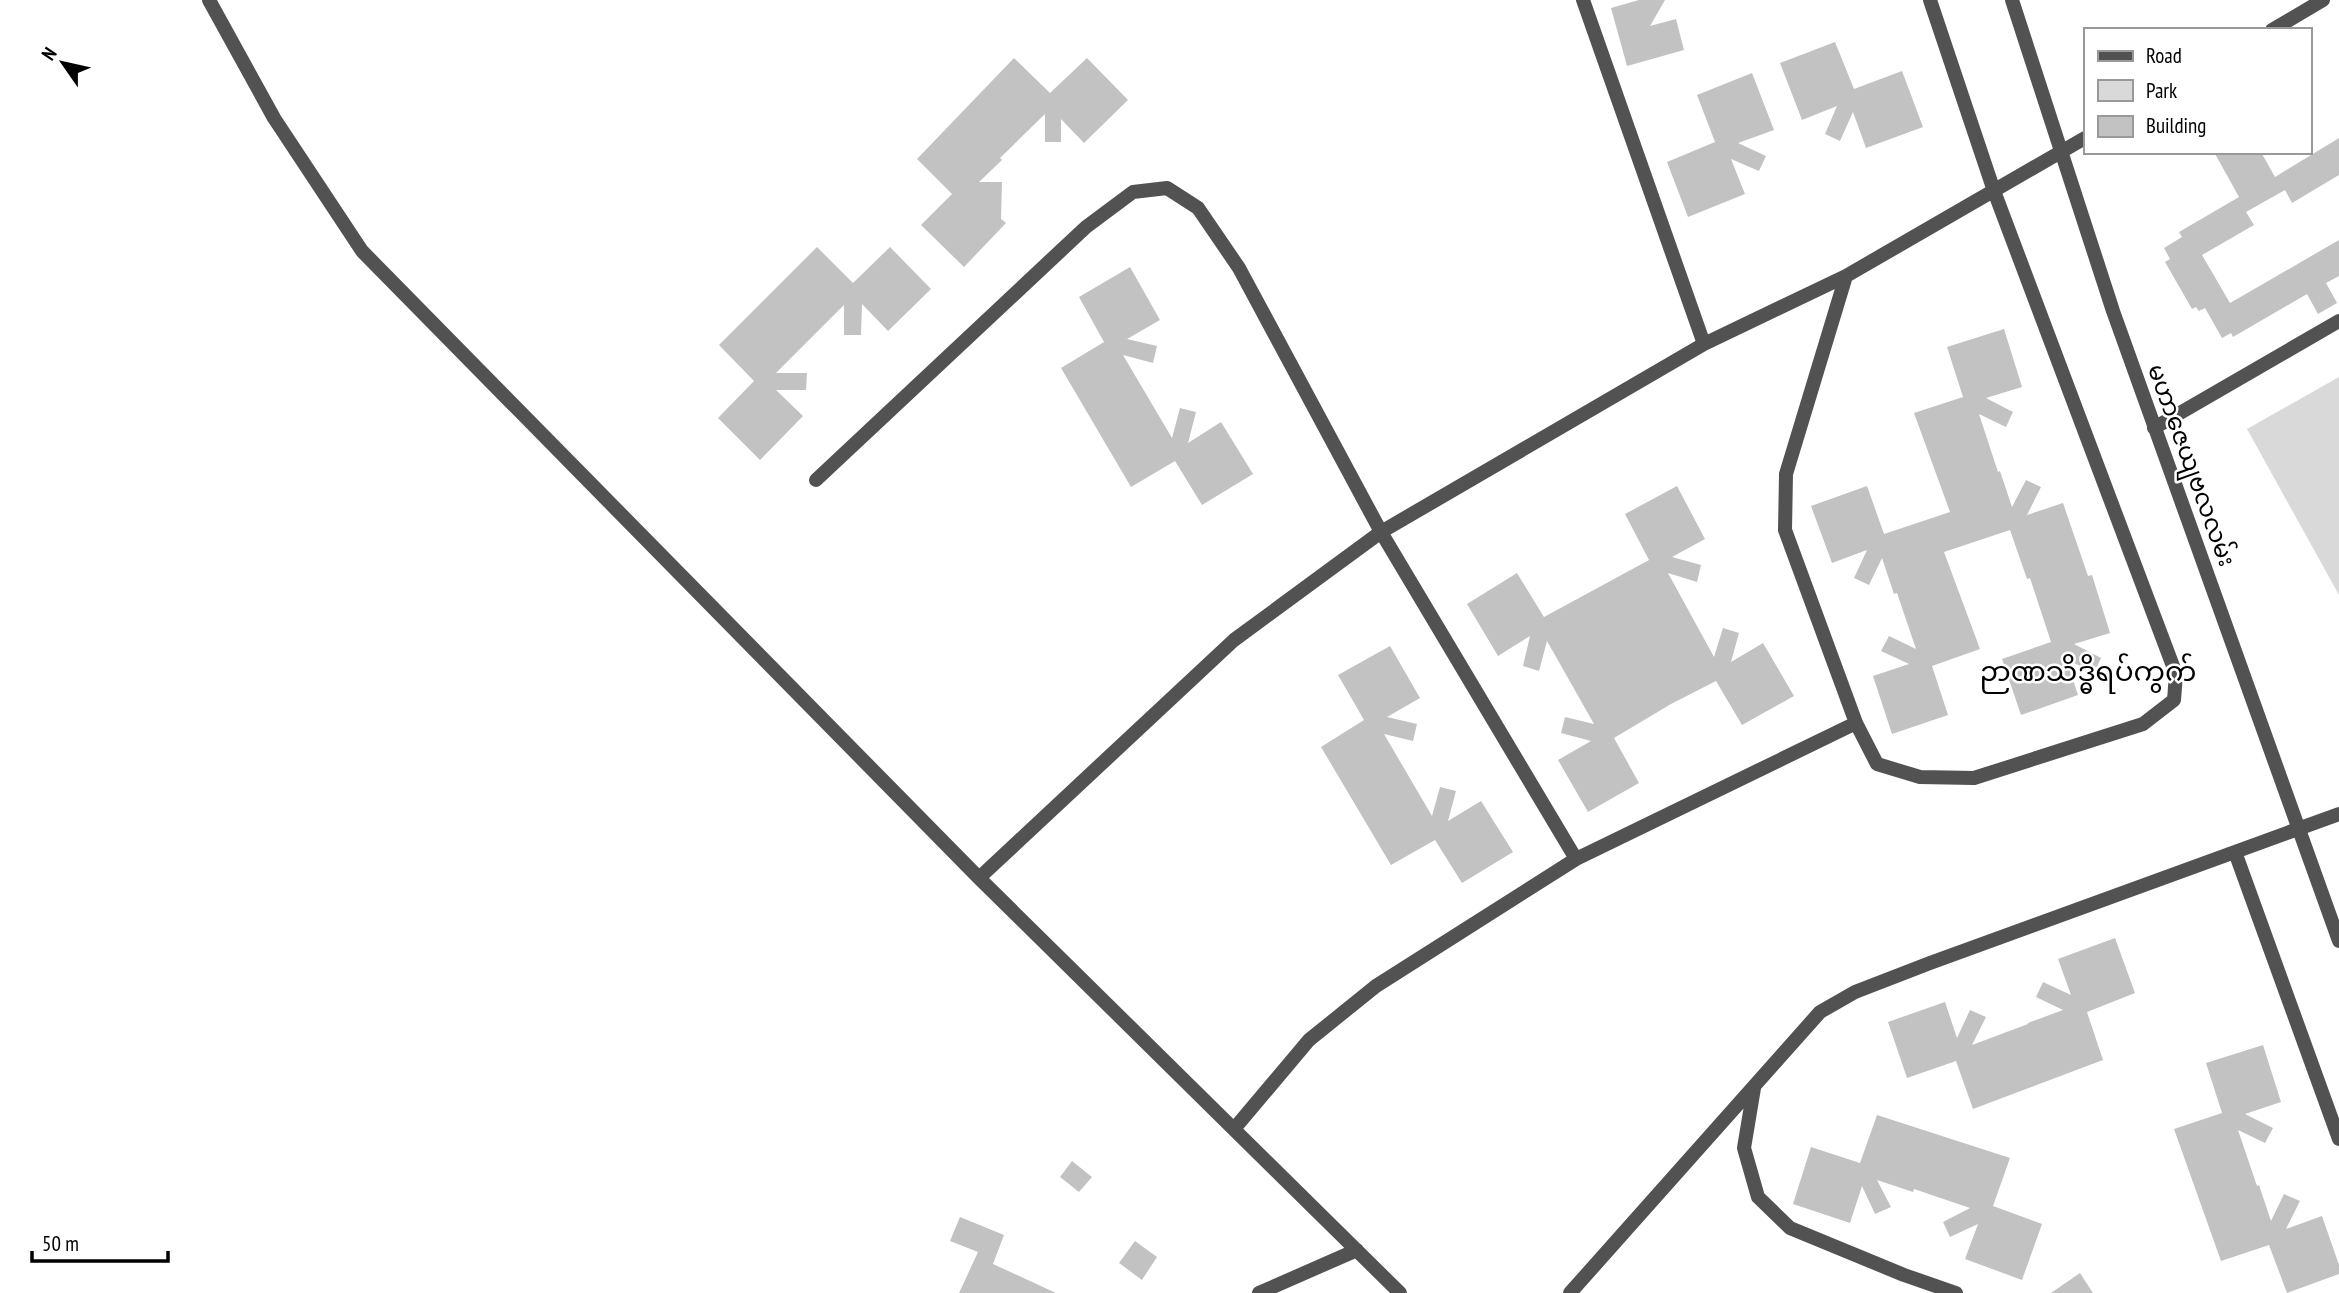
<svg xmlns="http://www.w3.org/2000/svg" width="2339" height="1293" viewBox="0 0 2339 1293" font-family="'PT Sans Narrow','Noto Sans Myanmar',sans-serif">
  <style>
    .green { fill: #d9d9d9 }
    .building { fill: #c2c2c2 }
    .lines { fill: none; stroke-linecap: round; stroke-linejoin: round }
    .minor { stroke: #525252; stroke-width: 14 }
    .labels { text-anchor: middle; dominant-baseline: central; stroke-width: 5; stroke-linejoin: round; paint-order: stroke }
    .street-label { font-size: 24px; fill: #000; stroke: #fff }
    .quarter-label { font-size: 28px; fill: #000; stroke: #fff }
  </style>
  <rect width="100%" height="100%" fill="#fff"/>
  <path class="green" d="M2339 377V595L2247 429Z"/>
  <path class="building" d="M1639 0H1665L1650 26 1676 19 1684 50 1627 66 1611 8Z
    M1835 42 1854 89 1902 71 1923 127 1866 148 1853 112 1840 141 1825 134 1837 106 1802 120 1780 63Z
    M1014 58 1050 93 1087 58 1128 100 1084 143 1061 119V142H1045V114L1000 158 1002 160 979 182H1002L1001 219 1006 223 964 267 921 225 952 194 917 159Z
    M1752 73 1774 130 1738 143 1766 156 1759 171 1731 159 1745 194 1688 217 1667 162 1715 142 1697 95Z
    M2339 138V175L2292 203 2285 190 2246 212 2254 225 2202 255 2230 303 2339 240V276L2326 283 2337 303 2318 314 2307 294 2233 337 2231 333 2222 338 2205 308 2199 311 2196 307 2192 309 2165 262 2170 259 2164 248 2182 237 2179 232 2239 197 2214 152H2261L2275 177Z
    M817 247 853 283 890 247 931 289 888 331 862 304 861 335H844V305L776 373H807L806 390H776L803 416 760 460 718 418 754 381 719 345Z
    M1130 267 1160 320 1127 339 1157 346 1153 363 1123 355 1172 438 1180 408 1196 412 1188 443 1221 422 1253 474 1202 505 1175 461 1131 487 1061 368 1104 342 1079 297Z
    M2004 329 2022 387 1986 398 2013 412 2006 427 1979 414 1998 472 2000 471 2012 507 2026 480 2041 487 2027 515 2063 503 2088 576 2092 575 2110 633 2074 644 2101 658 2094 673 2066 659 2078 695 2021 715 2002 659 2051 642 2030 578 2027 579 2010 530 1944 552 1980 649 1932 666 1948 715 1892 734 1873 676 1909 664 1881 651 1889 636 1916 649 1897 593 1894 594 1882 558 1869 585 1854 578 1867 550 1832 563 1811 506 1867 486 1884 534 1950 512 1914 413 1963 397 1947 347Z
    M1677 486 1705 539 1672 557 1701 565 1697 582 1668 573 1714 657 1723 628 1739 633 1731 662 1763 643 1794 696 1742 725 1716 681 1671 704 1614 738 1639 783 1588 812 1558 760 1591 741 1561 733 1565 717 1594 724 1547 641 1539 671 1523 666 1530 636 1498 656 1467 604 1517 573 1544 617 1649 560 1625 514Z
    M1390 646 1420 698 1387 717 1417 724 1413 741 1384 734 1432 816 1440 787 1456 791 1448 821 1481 801 1513 852 1462 883 1435 840 1391 865 1321 747 1364 720 1338 675Z
    M2115 938 2135 993 2087 1012 2103 1060 1973 1109 1956 1061 1907 1078 1888 1022 1945 1002 1957 1038 1970 1010 1986 1017 1972 1045 2028 1024V1023L2063 1010 2036 997 2043 982 2071 995 2058 959Z
    M2263 1045 2281 1102 2245 1114 2273 1128 2265 1143 2238 1130 2257 1186 2259 1185 2271 1221 2284 1194 2300 1201 2286 1229 2322 1216 2339 1265V1274L2287 1293 2269 1245 2221 1261 2174 1129 2222 1113 2206 1063Z
    M1877 1115 2010 1158 1993 1206 2042 1224 2022 1280 1965 1259 1978 1224 1950 1237 1943 1222 1970 1208 1914 1189 1913 1192 1877 1180 1891 1207 1875 1214 1862 1186 1850 1223 1793 1204 1811 1147 1860 1163Z
    M1072 1161 1092 1177 1079 1192 1060 1177Z
    M960 1217 1004 1235 993 1264 1056 1293H959L978 1252 950 1241Z
    M1135 1241 1157 1257 1142 1280 1119 1263Z
    M2080 1273 2093 1293H2051Z"/>
  <g class="lines">
    <path class="minor" d="M209 0 274 118 362 251 979 878 1400 1293
      M1583 0 1704 344 1846 276 2085 138
      M2012 0 2113 311 2339 941
      M2272 30 2323 0
      M1846 276 1786 474 1785 530 1856 723 1877 764 1920 777 1974 778 2143 724 2174 700 2176 674 1994 191 1930 0
      M2154 428 2339 321
      M816 480 1086 227 1133 192 1167 188 1198 208 1239 268 1381 532 1576 859
      M2235 852 2339 1139
      M979 878 1234 640 1381 532 1704 344
      M1754 1088 1744 1148 1758 1197 1790 1228 1904 1275 1956 1293
      M1234 1129 1309 1040 1376 986 1576 859 1856 723
      M1259 1293 1357 1250
      M1570 1293 1820 1012 1855 992 1930 963 2339 814"/>
  </g>
  <g class="labels">
    <g class="street-label">
      <text transform="translate(2192 465) rotate(70)">မဟာဇေယျဗလလမ်း</text>
    </g>
    <g class="quarter-label">
      <text x="2088" y="670">ဉာဏသိဒ္ဓိရပ်ကွက်</text>
    </g>
  </g>
  <rect x="2084" y="28" width="228" height="126" fill="#ffffff" stroke="#999999" stroke-width="2"/>
  <rect x="2098" y="51" width="35" height="10" fill="#525252" stroke="#999999" stroke-width="2"/>
  <text x="2146" y="63" font-size="21" fill="#000000">Road</text>
  <rect x="2098" y="80" width="35" height="21" fill="#d9d9d9" stroke="#999999" stroke-width="2"/>
  <text x="2146" y="98" font-size="21" fill="#000000">Park</text>
  <rect x="2098" y="116" width="35" height="21" fill="#c2c2c2" stroke="#999999" stroke-width="2"/>
  <text x="2146" y="133" font-size="21" fill="#000000">Building</text>
  <g transform="translate(63 63) rotate(304)" stroke="#ffffff" stroke-width="5" paint-order="stroke">
  <path d="M0-5L12 26L0 18L-12 26Z" fill="#000000"/>
  <text y="-10" font-size="19" font-weight="bold" text-anchor="middle" fill="#000000">N</text>
  </g>
  <path d="M32 1251v10h136v-10" fill="none" stroke="#000000" stroke-width="3.5"/>
  <text x="42" y="1251" font-size="21" fill="#000000" stroke="#ffffff" stroke-width="5" paint-order="stroke">50 m</text>
</svg>
